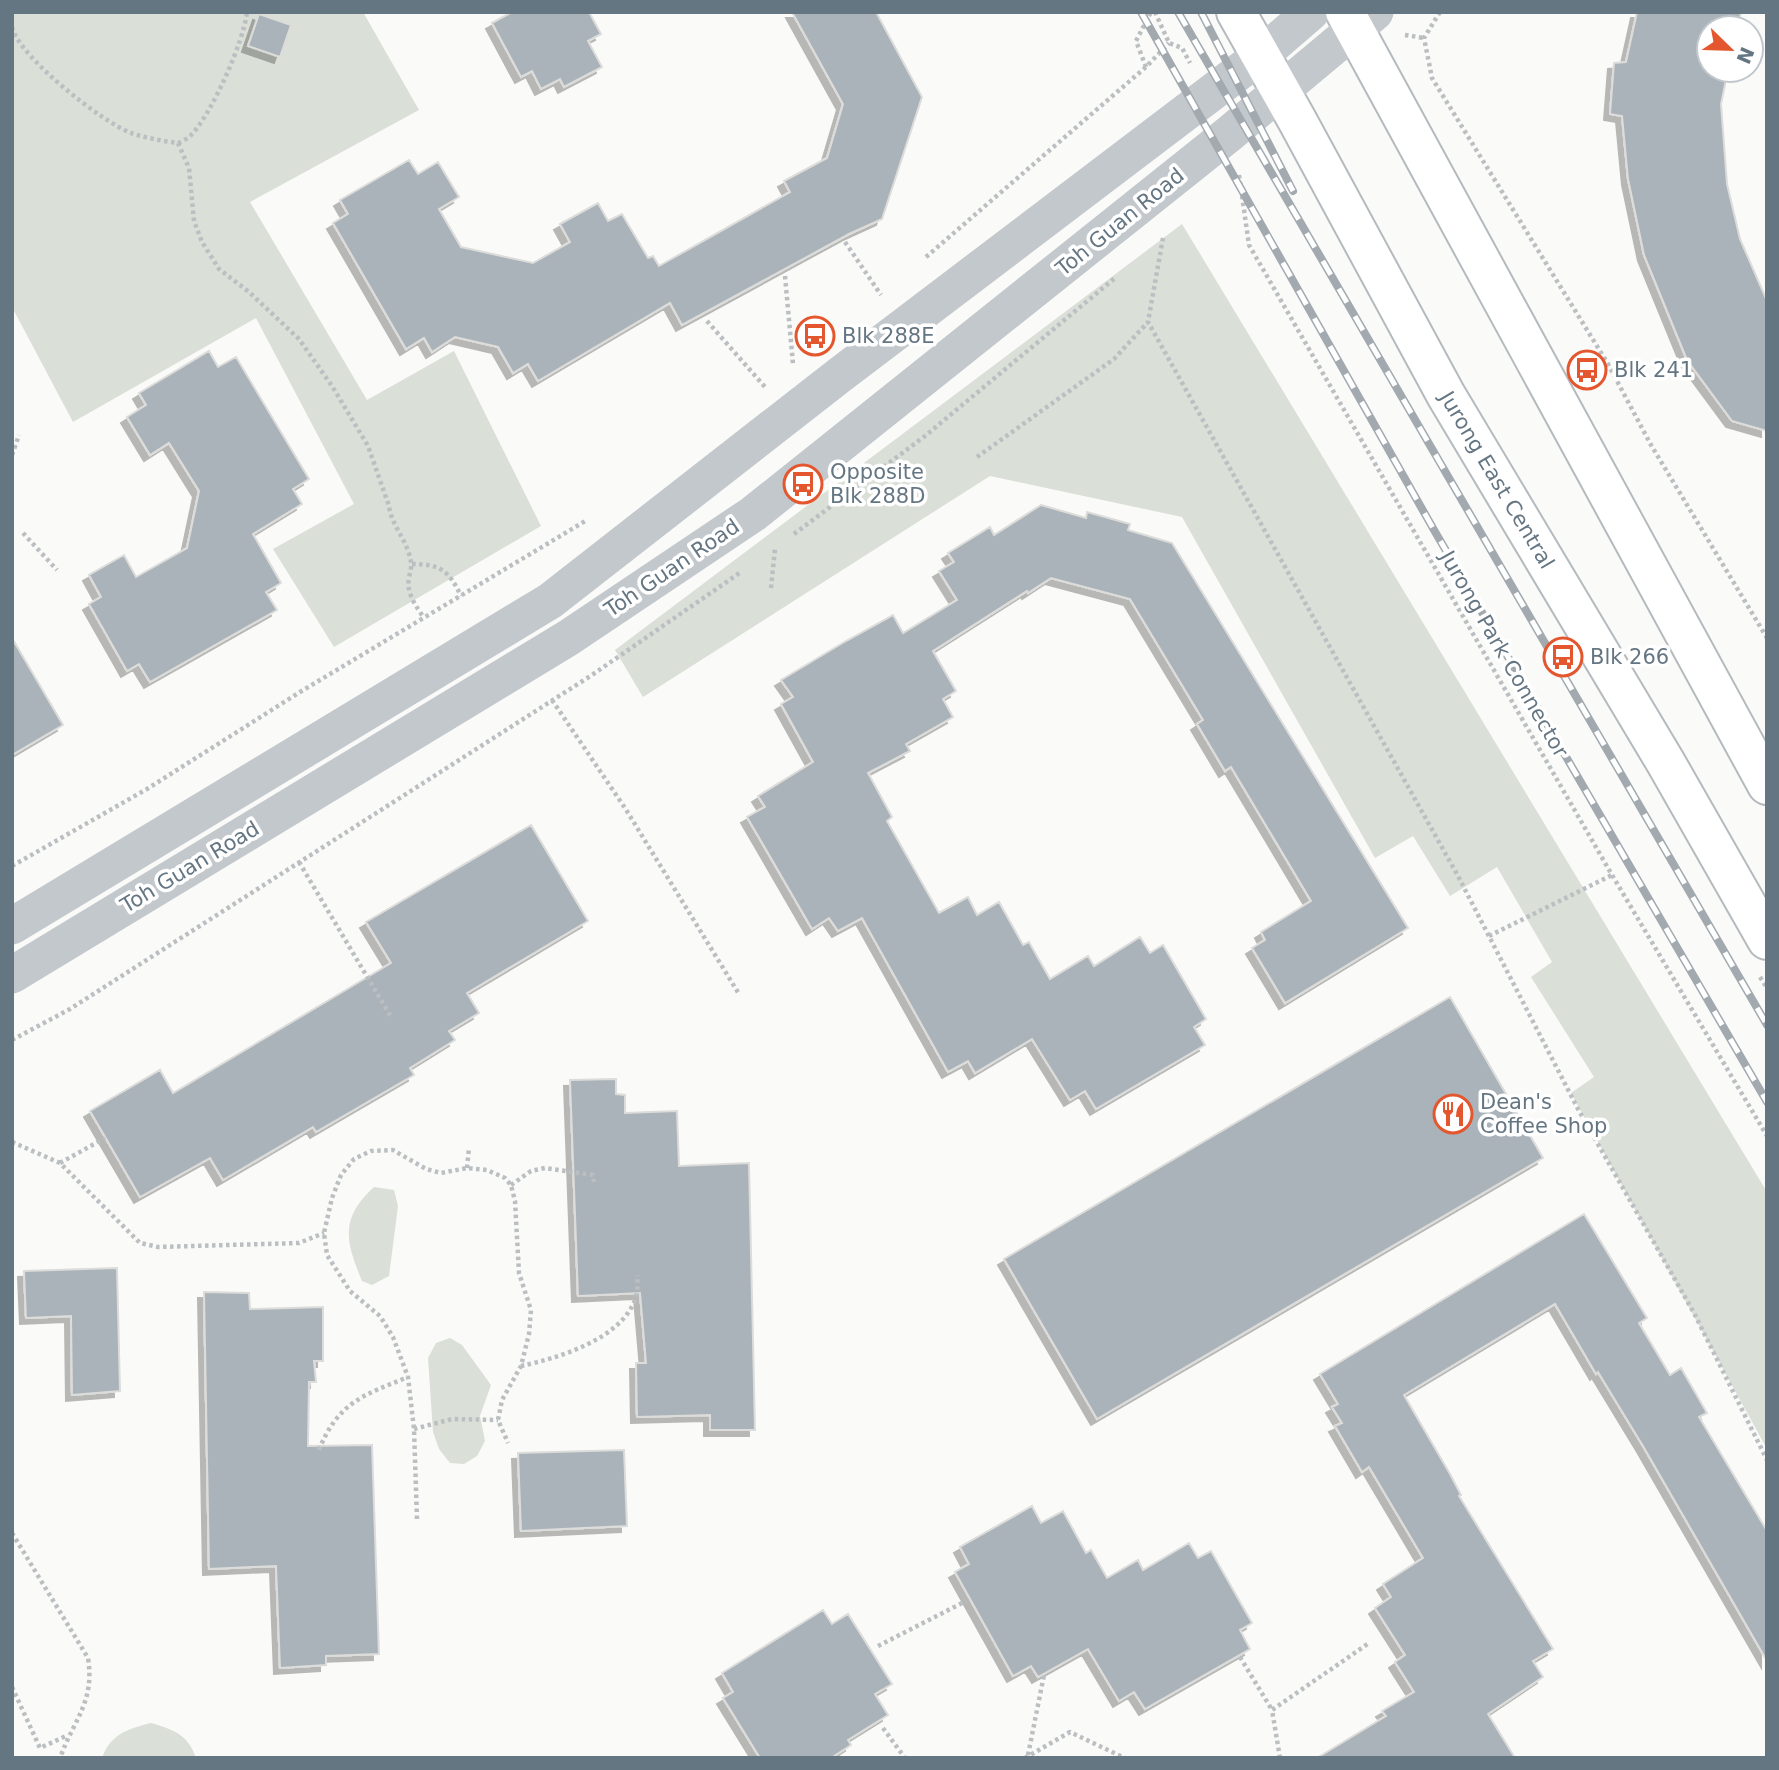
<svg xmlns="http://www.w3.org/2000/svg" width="1779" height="1770" viewBox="0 0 1779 1770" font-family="'DejaVu Sans',sans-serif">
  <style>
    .green { fill: #dadfd7 }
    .building { fill: #aab3b9; stroke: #dcdcda; stroke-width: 2; filter: url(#shadow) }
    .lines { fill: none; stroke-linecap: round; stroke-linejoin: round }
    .major-casing { stroke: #b5babe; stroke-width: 42 }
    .path { stroke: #bbbfc2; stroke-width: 4.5; stroke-dasharray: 3.5 3.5; stroke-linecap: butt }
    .minor { stroke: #c3c8cc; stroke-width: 37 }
    .major { stroke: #fff; stroke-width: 38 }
    .rail-casing { stroke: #a2aab0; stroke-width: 8 }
    .rail { stroke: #fff; stroke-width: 5; stroke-dasharray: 16; stroke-linecap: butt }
    .labels { text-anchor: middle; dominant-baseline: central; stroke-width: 7; stroke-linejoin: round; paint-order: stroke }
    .street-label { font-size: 21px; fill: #657683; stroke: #fff }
    .poi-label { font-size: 21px; fill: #657683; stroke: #fff; text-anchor: start }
  </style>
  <defs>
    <filter id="shadow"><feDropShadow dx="-6" dy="6" stdDeviation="0" flood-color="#0004"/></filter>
  </defs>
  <rect width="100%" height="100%" fill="#fafaf8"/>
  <path class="green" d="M12 12H363L419 110 250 202 367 400 454 351 541 526 334 647 273 549 354 504 256 318 73 422 12 307Z
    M1182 224 1767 1192V1449L1571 1093 1594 1077 1531 977 1552 962 1497 867 1450 896 1413 836 1375 858 1182 517 990 476 643 697 615 650Z
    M374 1187 394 1190 398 1206 389 1276 372 1285 362 1281C346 1242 339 1219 374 1187Z
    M450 1338 462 1345 491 1385 480 1416 485 1441 477 1456 464 1464 450 1463 439 1449 433 1432 428 1358 436 1343Z
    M151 1723C172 1729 188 1734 196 1758H102C111 1734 127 1729 151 1723Z"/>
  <path class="building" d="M512 12H589L601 34 588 41 602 67 564 87 560 79 541 89 532 71 521 77 492 23Z
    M792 12H876L922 97 882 219 849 234 682 325 670 303 538 381 528 364 513 373 498 347 455 337 432 352 424 338 406 349 333 223 348 214 340 200 409 160 418 174 438 162 459 197 439 209 461 247 533 263 570 242 560 224 598 203 608 221 622 214 648 258 653 256 659 266 790 192 784 181 827 158 843 104Z
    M1637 12H1741L1738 28H1709V70H1728L1721 104 1727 184 1740 239 1767 301V431L1732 421 1687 360 1644 255 1628 179 1622 116 1610 114 1614 63 1626 62Z
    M259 14 291 25 280 57 248 46Z
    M209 351 218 367 236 357 309 479 293 489 302 504 253 534 281 583 266 592 277 610 150 682 139 664 127 671 89 604 101 597 89 575 124 555 136 577 187 548 199 491 169 443 150 455 127 417 146 405 139 393Z
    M1041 505 1086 518 1087 512 1130 524 1128 530 1172 543 1408 928 1285 1003 1252 948 1265 940 1261 932 1311 901 1231 767 1225 771 1197 724 1203 720 1130 599 1051 578 1028 593 1027 591 933 651 956 691 943 699 953 717 906 744 910 751 868 773 892 817 887 821 939 913 968 897 977 915 999 902 1023 945 1029 942 1050 979 1088 956 1094 966 1140 937 1150 953 1163 945 1206 1019 1194 1027 1205 1045 1096 1109 1085 1091 1070 1100 1032 1039 975 1073 968 1061 948 1072 862 918 838 931 829 918 812 929 747 817 765 807 758 796 813 762 781 704 793 697 781 680 846 641 893 615 903 633 957 600 939 571 954 562 948 553 990 527 994 535Z
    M12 638 63 725 12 755Z
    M531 825 588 921 467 993 479 1013 449 1031 455 1040 410 1068 414 1075 316 1132 313 1127 223 1180 210 1158 140 1197 90 1111 160 1070 173 1093 391 963 366 922Z
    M1450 997 1543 1158 1097 1419 1004 1259Z
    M616 1079V1094L625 1095V1113L677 1111 679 1166 749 1163 755 1430H710V1415L637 1417 636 1363H646L640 1293 578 1296 570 1080Z
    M1584 1214 1647 1318 1639 1323 1670 1375 1681 1368 1707 1413 1699 1417 1767 1531V1661L1643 1446 1598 1372 1596 1374 1555 1304 1404 1395 1450 1474 1461 1495 1459 1496 1553 1649 1533 1661 1543 1677 1488 1714 1515 1758H1317L1386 1716 1382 1711 1414 1692 1395 1662 1405 1655 1375 1608 1391 1597 1383 1584 1423 1558 1369 1467 1362 1472 1335 1426 1342 1423 1332 1407 1338 1404 1320 1374Z
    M117 1268 120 1391 72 1395 71 1316 26 1318 24 1271Z
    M204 1292 249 1293 250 1309 323 1307V1361H314L316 1382H309L308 1446 372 1445 379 1654 326 1656V1665L280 1668 276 1566 209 1569Z
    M624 1450 627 1526 521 1531 518 1453Z
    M1032 1506 1041 1523 1063 1511 1086 1553 1091 1550 1107 1578 1138 1560 1143 1570 1189 1543 1198 1558 1211 1551 1252 1623 1240 1630 1250 1649 1145 1709 1134 1692 1119 1701 1088 1649 1038 1677 1031 1666 1013 1676 955 1572 969 1564 960 1547Z
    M823 1610 832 1624 848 1614 892 1684 875 1694 888 1715 848 1740 851 1745 831 1758H760L723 1698 733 1692 722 1673Z"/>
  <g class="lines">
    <defs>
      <g id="major">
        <path id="s1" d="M1236 12 1297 120 1446 395 1666 763 1767 940"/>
        <path d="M1345 12 1767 785"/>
      </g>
    </defs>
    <use href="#major" class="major-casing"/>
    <path class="path" d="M1155 12 1169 43 1182 48 1190 63
      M1440 12 1424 38 1432 78 1608 364 1651 445 1767 638
      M12 27C19 57 102 122 131 133 146 138 162 141 178 143 183 141 189 138 192 134 212 113 244 41 247 12
      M1405 35 1424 38
      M1146 67 1136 41 1151 12
      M178 143 189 168 194 221 202 242 219 269 249 292 299 339 332 386 368 446 389 506C391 525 408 541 411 562 412 567 410 572 409 578 406 593 416 606 424 618
      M1239 175 1249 245 1612 875 1767 1136
      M1163 238 1148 322 1458 876 1578 1109 1694 1313 1767 1460
      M845 242 881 295
      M926 257 1146 67 1169 43
      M785 276 793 364
      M707 321 765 387
      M12 455 19 435
      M977 457 1114 359 1148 322
      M23 533 57 570
      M794 534 925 436 1115 278
      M412 564C441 564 449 571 461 596
      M771 588 775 549
      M552 700 625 808 739 994
      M299 862 391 1017
      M12 866 147 789 300 692 587 520
      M1489 936 1612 875
      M1760 977 1767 988
      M12 1040 70 1009 592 675 741 572
      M12 1142 60 1163 140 1243 158 1247 299 1243 324 1233
      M60 1163 105 1138
      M467 1168 469 1148
      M511 1185 531 1171 545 1168 593 1175 594 1182
      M521 1366C558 1358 623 1339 636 1297 638 1290 637 1281 638 1275
      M414 1429 452 1419 498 1420
      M319 1450C338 1402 364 1395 408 1377
      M417 1519 414 1429 408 1377 393 1337 380 1316 350 1291 327 1255 324 1233 332 1198 341 1175 354 1159 371 1151 393 1150 426 1169 441 1173 467 1168 487 1170 505 1178 511 1185 515 1201 519 1273 531 1310 529 1334 521 1366 502 1400 498 1420 508 1443
      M12 1533 88 1658C95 1702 74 1719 60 1758
      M878 1646 966 1601
      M1240 1657 1272 1710
      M12 1687 40 1748 68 1735
      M883 1728 905 1758
      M1028 1755 1044 1675
      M1025 1758 1070 1732 1125 1758
      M1280 1758 1272 1710 1369 1643"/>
    <path class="minor" d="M12 926 550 601 841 374 1260 56 1311 12
      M12 975 568 638 753 514 1229 134 1375 12"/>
    <use href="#major" class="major"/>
    <defs>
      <path id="rail" d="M1141 12 1434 530 1767 1102
        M1178 12 1767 1025
        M1201 12 1293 191"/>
    </defs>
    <use href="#rail" class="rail-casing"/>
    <use href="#rail" class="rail"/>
  </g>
  <defs>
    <symbol id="bus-ring" viewBox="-11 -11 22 22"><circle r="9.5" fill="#fff" stroke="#e4572e" stroke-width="1.5"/><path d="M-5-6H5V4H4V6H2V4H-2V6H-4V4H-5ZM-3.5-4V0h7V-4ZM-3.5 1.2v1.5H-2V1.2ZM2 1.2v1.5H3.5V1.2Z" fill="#e4572e"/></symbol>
    <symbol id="restaurant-ring" viewBox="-11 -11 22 22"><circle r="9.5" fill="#fff" stroke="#e4572e" stroke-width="1.5"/><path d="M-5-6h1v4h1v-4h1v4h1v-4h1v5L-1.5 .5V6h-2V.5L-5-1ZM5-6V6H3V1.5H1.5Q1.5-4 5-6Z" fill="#e4572e"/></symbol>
  </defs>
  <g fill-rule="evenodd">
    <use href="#bus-ring" x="793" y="314" width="44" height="44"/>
    <use href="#bus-ring" x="1565" y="348" width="44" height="44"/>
    <use href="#bus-ring" x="781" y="462" width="44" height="44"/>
    <use href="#bus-ring" x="1541" y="635" width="44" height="44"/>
    <use href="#restaurant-ring" x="1431" y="1092" width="44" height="44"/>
  </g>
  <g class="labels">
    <g class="street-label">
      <text transform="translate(1120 222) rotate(-39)">Toh Guan Road</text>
      <text stroke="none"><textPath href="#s1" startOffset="536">Jurong East Central</textPath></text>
      <text transform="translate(672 568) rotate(-34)">Toh Guan Road</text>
      <text transform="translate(1504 654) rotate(60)">Jurong Park Connector</text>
      <text transform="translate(190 867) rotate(-31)">Toh Guan Road</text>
    </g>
    <g class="poi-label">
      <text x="842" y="336">Blk 288E</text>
      <text x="1614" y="370">Blk 241</text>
      <text x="830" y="472">Opposite<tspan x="830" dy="24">Blk 288D</tspan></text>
      <text x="1590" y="657">Blk 266</text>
      <text x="1480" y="1102">Dean's<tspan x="1480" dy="24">Coffee Shop</tspan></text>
    </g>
  </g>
  <rect width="1779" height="1770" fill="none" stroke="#657683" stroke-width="28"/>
  <g transform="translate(1730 49) rotate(113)"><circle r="33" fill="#ffffff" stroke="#c1c8cd" stroke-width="2"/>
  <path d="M0-5L12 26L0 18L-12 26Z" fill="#e4572e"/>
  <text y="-10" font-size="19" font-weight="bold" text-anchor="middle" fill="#657683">N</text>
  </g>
</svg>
